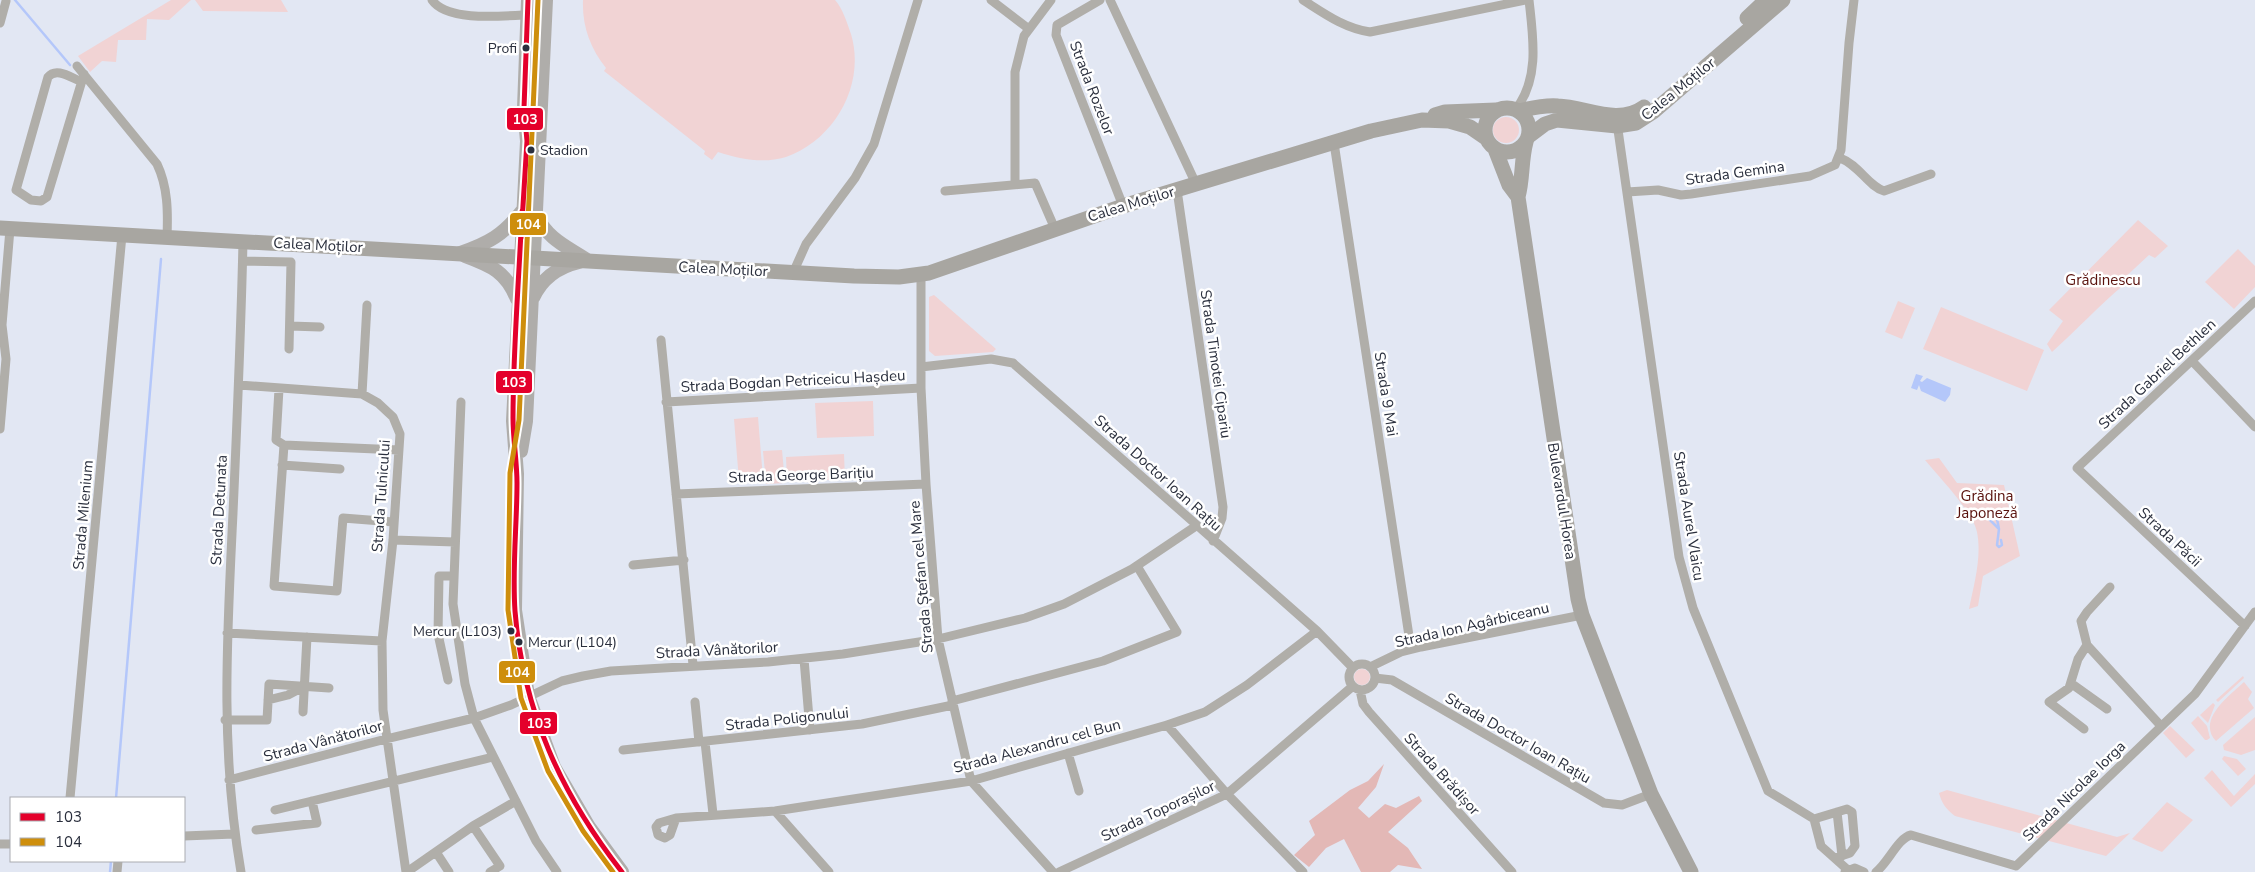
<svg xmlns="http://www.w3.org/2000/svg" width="2255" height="872" viewBox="0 0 2255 872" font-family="'Nunito Sans',sans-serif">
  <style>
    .green { fill: #f1d3d4 }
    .forest { fill: #e3b8b6 }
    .water { fill: #b4c7fa }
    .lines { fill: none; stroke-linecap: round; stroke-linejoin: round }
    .stream { stroke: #b4c7fa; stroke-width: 2.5 }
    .street { stroke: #b0aea9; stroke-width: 9 }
    .secondary { stroke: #afadaa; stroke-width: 14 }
    .primary { stroke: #a8a6a1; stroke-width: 15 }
    .bus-1-casing { stroke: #fff; stroke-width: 9 }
    .bus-2-casing { stroke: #fff; stroke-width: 9 }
    .bus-1 { stroke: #e4002b; stroke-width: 5 }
    .bus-2 { stroke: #ce8e0c; stroke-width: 5 }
    .bus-dot { fill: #2a2f3d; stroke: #fff; stroke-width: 2 }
    .labels { text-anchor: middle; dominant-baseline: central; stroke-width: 5; stroke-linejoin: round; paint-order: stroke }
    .bus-label { font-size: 14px; fill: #2a2f3d; stroke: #fff; text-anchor: end }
    .street-label { font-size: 15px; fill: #2a2f3d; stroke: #fff }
    .park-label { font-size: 15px; fill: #59110c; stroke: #fff }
    .line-badge { stroke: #fff; stroke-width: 2 }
    .badge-label { font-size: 14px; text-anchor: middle; font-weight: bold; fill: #fff }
  </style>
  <rect width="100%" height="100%" fill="#e2e7f3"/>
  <path class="green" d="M171 0H191L169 20 147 19 146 40H118L116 62 102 61 90 72 78 56Z
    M195 0H281L288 12 203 11Z
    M583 0H835C843 9 847 23 851 34 866 84 835 140 786 157 763 164 740 159 718 152L712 160 704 154 705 151 604 71 606 68C590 48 582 26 583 0Z
    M1493 130a13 13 0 1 1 26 0a13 13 0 1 1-26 0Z
    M2138 220 2168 246 2155 258 2149 255 2120 282 2125 284C2099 305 2077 330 2052 352L2047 344 2063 321 2049 310Z
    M2238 249 2255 266V287L2234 309 2205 282Z
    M934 295 996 349 993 352 935 356 929 351V297Z
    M1898 301 1915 308 1902 339 1885 332Z
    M1941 307 2044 350 2027 391 1923 349Z
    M873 401 874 436 817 438 815 403Z
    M758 417 763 479 739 481 734 419Z
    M782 450 785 483 766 484 763 451Z
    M844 454 845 479 787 482 786 457Z
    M1939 458 1957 483 2004 485 2020 556 1983 576 1978 606 1969 609C1974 584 1982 557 1977 532 1973 512 1939 477 1925 460Z
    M1354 677a8 8 0 1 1 16 0a8 8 0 1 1-16 0Z
    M2243 676 2244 678 2218 702 2216 700Z
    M2244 682 2252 692 2248 699 2254 708 2216 741C2196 720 2230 695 2244 682Z
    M2213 703 2215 705 2208 723 2200 715Z
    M2198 716 2207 726 2210 738 2207 740H2205L2191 723Z
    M2255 717V750L2241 755 2224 750 2223 745Z
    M2170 726 2195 750 2186 758 2163 733Z
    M2224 756 2237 759 2246 769 2238 776 2222 759Z
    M2212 770 2234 796 2255 774V784L2231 807 2204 778Z
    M1947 790 2117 837 2130 833 2106 856 1955 816C1946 809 1942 804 1939 793Z
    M2167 802 2193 820 2162 852 2132 839Z"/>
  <path class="forest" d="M1384 764 1376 787 1358 808 1369 818 1385 804 1396 808 1419 796 1422 801 1388 832 1408 848 1422 869 1398 865 1390 872H1361L1344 839 1326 848 1309 867 1294 855 1315 835 1309 821 1350 790 1368 781Z"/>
  <path class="water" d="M1916 374 1923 376 1920 381 1922 382 1927 378 1951 388 1950 395 1945 402 1921 391 1919 385 1917 390 1911 388Z"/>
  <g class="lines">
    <path class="stream" d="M15 0 70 65
      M1999 529 1996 514 1990 510 1987 511 1986 516 1999 529 1997 545 1999 547 2002 545 2001 540
      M116 798 161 259
      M110 872 111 861"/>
    <path class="street" d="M432 0C449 25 517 14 545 14
      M991 0 1029 29
      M1100 0 1057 25 1056 35 1123 206
      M1110 0 1196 184
      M1303 0C1325 14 1344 28 1370 32L1526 0
      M0 23 6 1
      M77 66 157 164C168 187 168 212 167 237
      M80 81C70 77 56 67 48 77L16 190 31 200 41 201 47 197 84 74
      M1516 109C1540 78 1533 37 1529 0
      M1617 123 1679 557 1693 608 1768 791 1814 819 1821 846 1848 870
      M1334 143 1411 649
      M1840 158C1859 165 1868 186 1884 191L1931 174
      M1015 184V72L1024 36 1051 0
      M1177 190 1223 507 1222 518 1213 541
      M945 191 1035 183 1055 229
      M1627 192 1658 190 1681 195 1691 194 1810 176 1835 165 1841 150 1849 43 1854 0
      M243 261 291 262 289 349
      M793 273 806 244 855 178 874 144 918 0
      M921 274V388L926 484 938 639 971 781 1053 872
      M290 326 320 327
      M661 340 693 665
      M2192 361 2255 427
      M921 367 991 359 1013 363 1317 631 1353 668
      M239 385 362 394 378 403 393 417 400 434 393 540 382 641 383 710 406 872
      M279 389 276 440 284 445
      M362 394 367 305
      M461 402 453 604 465 684 474 718 536 841 557 872
      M666 402 921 388
      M0 429 6 359 2 325 10 229
      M282 465 340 469
      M676 494 926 484
      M394 522 343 518 337 591 274 586 284 445 399 450
      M393 540 455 542
      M633 565 684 560
      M2110 587 2087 612 2081 621 2087 645 2161 726
      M2245 626 2077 468 2255 301
      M227 633 382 641
      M804 659 810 730
      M1349 677a13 13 0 1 1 26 0a13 13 0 1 1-26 0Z
      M1370 667 1401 652 1421 647 1582 615
      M1375 678 1392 680 1604 803 1622 805 1651 794
      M448 680 438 634 439 576H454
      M2072 684 2107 709
      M1360 690 1363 704 1369 712 1512 872
      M268 700 288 695 305 686
      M952 701 1103 661 1177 632 1137 566
      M695 702 699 742
      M303 712 307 637
      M225 720H267L269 684 329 688
      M1167 725 1227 794 1303 872
      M2084 729 2049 702 2069 688 2078 659 2087 645
      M705 742 713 814
      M623 750 862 724 953 705
      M1068 753 1079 791
      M229 780 386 739 474 718 511 705 562 681 583 676 611 671 768 662 843 654 938 639 1025 618 1064 604 1132 569 1196 526
      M70 798 122 235
      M275 810 493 757
      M775 811 829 872
      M1837 812 1842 856
      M676 818 670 835 665 838 658 835 656 827 659 823 676 818 775 811 971 781 1167 725 1205 712 1247 685 1317 631
      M1814 819 1847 809 1852 812 1855 846 1850 853 1835 858
      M473 826 500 866 490 872
      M256 830 317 823 312 801
      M184 836 234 834
      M0 844H11
      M436 852 449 872
      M117 872 118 861
      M241 872C220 750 227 636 233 513 237 423 241 332 243 241
      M407 872 473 826 516 801
      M1059 872 1227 794 1353 686
      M1845 872 1855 868 1864 872
      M1876 872C1888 863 1898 838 1911 835L2016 866 2195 694 2255 612"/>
    <path class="secondary" d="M528 0 524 108 527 141 513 421 517 474 515 610 528 696 554 767 589 827 622 872
      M535 214C549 240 564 245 587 260
      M460 253C489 243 503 235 522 211
      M465 256C492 266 506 272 517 299
      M533 298C542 278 558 267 579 262
      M521 451 526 421 546 0"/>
    <path class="primary" d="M1747 18 1766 0
      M1485 130a22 22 0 1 1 44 0a22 22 0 1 1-44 0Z
      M1519 111C1531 108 1545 105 1558 106 1586 107 1618 126 1644 107
      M1435 115 1445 112 1496 110
      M1529 136 1545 124 1557 120 1617 126 1636 123 1653 112 1783 0
      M1526 142C1521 160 1523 179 1518 197L1578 599 1582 615 1651 794 1691 872
      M1495 149 1509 185 1518 197
      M0 228 854 276 899 277 929 273 1123 206 1371 131 1422 120 1449 121 1470 127 1486 138"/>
    <defs>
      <path id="bus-1" d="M522 211C519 280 513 349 513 418 513 440 517 461 517 483 517 525 512 568 515 611 523 711 561 794 622 872
        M521 238 527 141 524 108 528 0"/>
      <path id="bus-2" d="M538 0 519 420 510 473 508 610 521 698 548 771 583 831 613 872"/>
    </defs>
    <use href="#bus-1" class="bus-1-casing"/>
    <use href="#bus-2" class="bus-2-casing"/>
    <use href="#bus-1" class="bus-1"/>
    <use href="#bus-2" class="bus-2"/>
  </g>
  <g class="bus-dot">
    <circle cx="526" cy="48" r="4.5"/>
    <circle cx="531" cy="150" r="4.5"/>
    <circle cx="511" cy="631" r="4.5"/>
    <circle cx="519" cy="642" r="4.5"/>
  </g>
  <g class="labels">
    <g class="bus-label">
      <text x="517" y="48">Profi</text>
      <text x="540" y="150" text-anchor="start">Stadion</text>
      <text x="502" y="631">Mercur (L103)</text>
      <text x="528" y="642" text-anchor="start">Mercur (L104)</text>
    </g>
    <g class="street-label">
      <text transform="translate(1092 88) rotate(69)">Strada Rozelor</text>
      <text transform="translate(1678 89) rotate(-39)">Calea Moților</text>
      <text transform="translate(1735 173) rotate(-8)">Strada Gemina</text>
      <text transform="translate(1131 204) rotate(-17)">Calea Moților</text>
      <text transform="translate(318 245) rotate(3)">Calea Moților</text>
      <text transform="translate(723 269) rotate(3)">Calea Moților</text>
      <text transform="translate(1216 364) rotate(82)">Strada Timotei Cipariu</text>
      <text transform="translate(2157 374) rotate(-43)">Strada Gabriel Bethlen</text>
      <text transform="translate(793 381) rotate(-3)">Strada Bogdan Petriceicu Hașdeu</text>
      <text transform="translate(1386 394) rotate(81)">Strada 9 Mai</text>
      <text transform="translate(1158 473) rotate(42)">Strada Doctor Ioan Rațiu</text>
      <text transform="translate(801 475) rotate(-2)">Strada George Barițiu</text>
      <text transform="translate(381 496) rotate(-86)">Strada Tulnicului</text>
      <text transform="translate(1562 501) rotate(81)">Bulevardul Horea</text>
      <text transform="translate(219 510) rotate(-87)">Strada Detunata</text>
      <text transform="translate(83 515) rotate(-85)">Strada Milenium</text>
      <text transform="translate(1689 516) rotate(81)">Strada Aurel Vlaicu</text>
      <text transform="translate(2170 537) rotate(43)">Strada Păcii</text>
      <text transform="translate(921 577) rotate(-95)">Strada Ștefan cel Mare</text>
      <text transform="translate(1472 625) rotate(-13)">Strada Ion Agârbiceanu</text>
      <text transform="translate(717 650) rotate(-3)">Strada Vânătorilor</text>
      <text transform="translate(787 719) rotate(-6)">Strada Poligonului</text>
      <text transform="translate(1518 738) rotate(30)">Strada Doctor Ioan Rațiu</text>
      <text transform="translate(323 741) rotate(-15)">Strada Vânătorilor</text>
      <text transform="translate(1037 746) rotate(-15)">Strada Alexandru cel Bun</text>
      <text transform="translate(1442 774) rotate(48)">Strada Brădișor</text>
      <text transform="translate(2074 791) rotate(-44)">Strada Nicolae Iorga</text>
      <text transform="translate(1158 811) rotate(-25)">Strada Toporașilor</text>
    </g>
    <g class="park-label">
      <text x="2103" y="280">Grădinescu</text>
      <text x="1987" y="496">Grădina<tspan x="1987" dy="17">Japoneză</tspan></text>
    </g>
  </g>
  <g class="line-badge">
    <rect x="506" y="107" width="38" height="24" rx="5" fill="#e4002b"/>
    <rect x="509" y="212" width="38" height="24" rx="5" fill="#ce8e0c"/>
    <rect x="495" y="370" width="38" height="24" rx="5" fill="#e4002b"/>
    <rect x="498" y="660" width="38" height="24" rx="5" fill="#ce8e0c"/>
    <rect x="519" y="711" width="39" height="24" rx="5" fill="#e4002b"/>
  </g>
  <g class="badge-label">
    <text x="525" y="124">103</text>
    <text x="528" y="229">104</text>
    <text x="514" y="387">103</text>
    <text x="517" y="677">104</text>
    <text x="539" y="728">103</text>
  </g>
  <rect x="10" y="797" width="175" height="65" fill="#ffffff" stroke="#aaacb1"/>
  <rect x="20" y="813" width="25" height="8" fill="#e4002b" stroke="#aaacb1"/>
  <text x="55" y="822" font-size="15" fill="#2a2f3d">103</text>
  <rect x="20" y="838" width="25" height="8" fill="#ce8e0c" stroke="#aaacb1"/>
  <text x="55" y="847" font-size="15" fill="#2a2f3d">104</text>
</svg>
